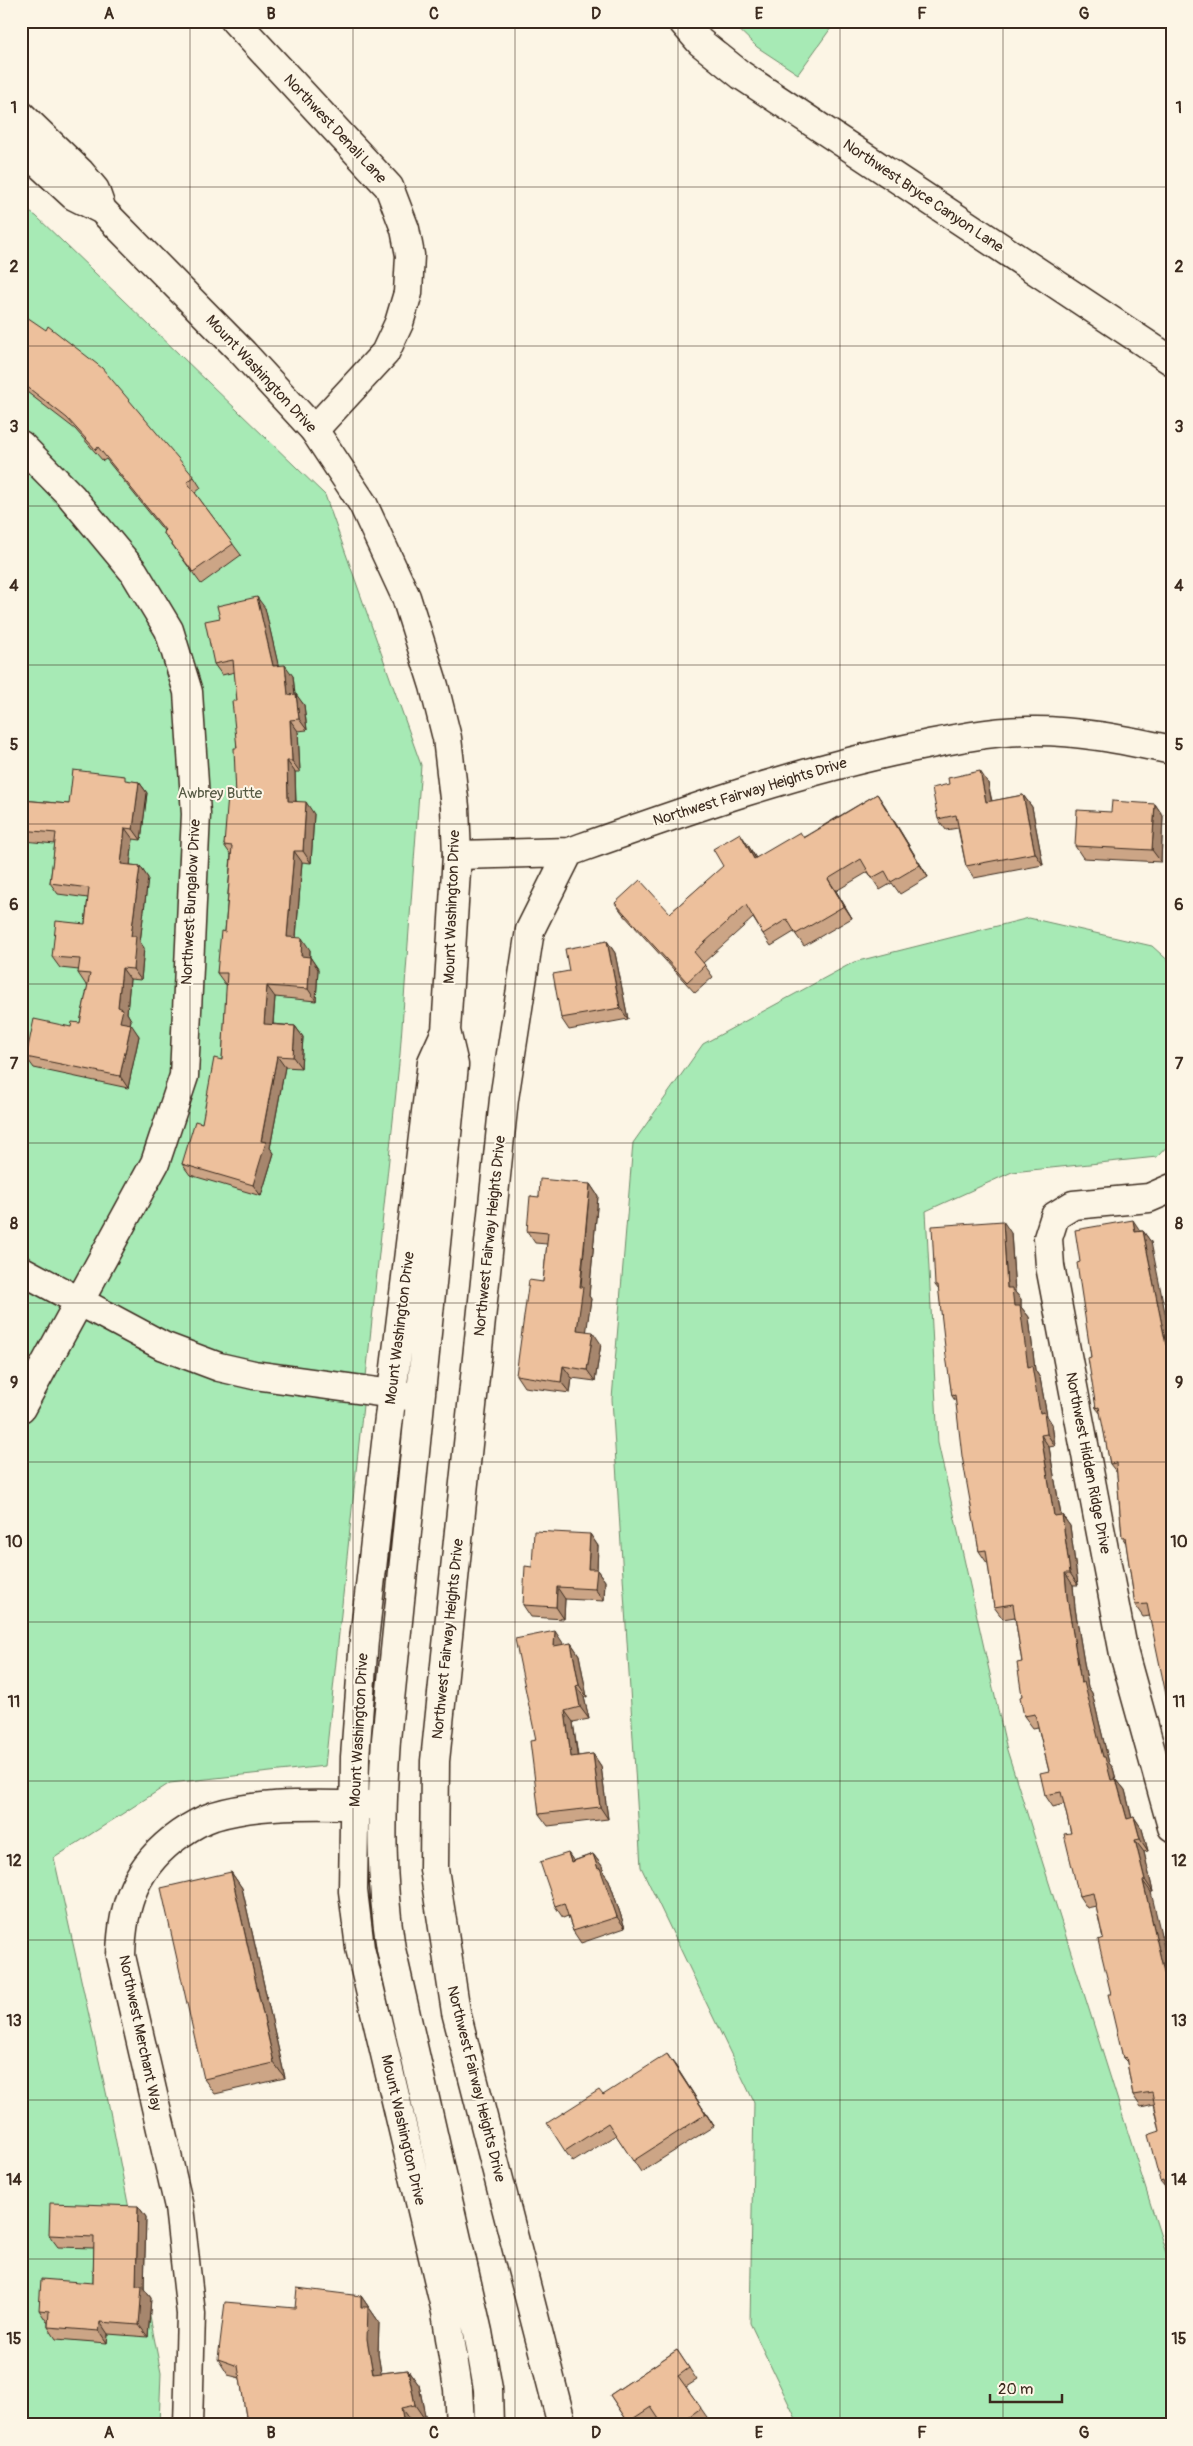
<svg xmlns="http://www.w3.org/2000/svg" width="1193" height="2446" viewBox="0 0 1193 2446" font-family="Pangolin,sans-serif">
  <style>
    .green { fill: #a7eab5; stroke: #718a6a }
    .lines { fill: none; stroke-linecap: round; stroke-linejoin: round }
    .minor-casing { stroke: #3b2a1e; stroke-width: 31 }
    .major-casing { stroke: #3b2a1e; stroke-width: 31 }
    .minor { stroke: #fcf5e5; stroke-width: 28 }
    .major { stroke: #fcf5e5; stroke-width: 28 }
    .wall { fill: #cca586; stroke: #3b2a1e }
    .shaded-wall { fill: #a6866d; stroke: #3b2a1e }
    .building { fill: #edc09c; stroke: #3b2a1e }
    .grid { fill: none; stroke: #3b2a1e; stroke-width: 1; stroke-opacity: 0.55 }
    .labels { text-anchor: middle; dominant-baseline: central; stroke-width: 4; stroke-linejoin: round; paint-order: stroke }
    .street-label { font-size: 15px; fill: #3b2a1e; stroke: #fcf5e5 }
    .park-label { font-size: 15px; fill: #565a44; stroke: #fcf5e5 }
    .neatline { fill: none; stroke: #3b2a1e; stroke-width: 2 }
    .grid-label { font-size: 16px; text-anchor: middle; font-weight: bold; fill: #3b2a1e }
  </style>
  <rect width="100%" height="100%" fill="#fcf5e5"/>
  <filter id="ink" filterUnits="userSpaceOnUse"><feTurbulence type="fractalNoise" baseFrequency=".02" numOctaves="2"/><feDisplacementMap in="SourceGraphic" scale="10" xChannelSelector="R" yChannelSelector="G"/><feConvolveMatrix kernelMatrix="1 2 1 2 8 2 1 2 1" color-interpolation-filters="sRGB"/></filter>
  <g filter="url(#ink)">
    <path class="green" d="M730 21H836L798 74 757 47Z
      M21 207 36 216 325 495 421 765 400 1054 325 1766 170 1783 54 1858 108 2101 161 2373 159 2425H21Z
      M1029 918 1152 946 1172 964V1141L1157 1157 1012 1172 926 1211 938 1443 1007 1750 1172 2272V2425H799L750 2323 754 2102 641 1867 612 1399 633 1143 703 1044 854 962Z"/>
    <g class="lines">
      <defs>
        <path id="minor" d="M235 21 389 187 405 229 410 255 408 293 399 323 385 353 314 430
          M682 21 700 42 741 75 1172 361
          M21 445 71 496 134 572 169 630 188 692 196 814 184 1076 155 1163 21 1408
          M569 852C682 812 793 772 910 748 948 740 990 731 1029 731 1078 730 1125 740 1172 750
          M457 855 569 852 530 930 504 1099 435 1761 434 1869 456 2012 562 2425
          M1172 1188 1149 1198 1073 1205 1055 1216 1048 1238 1050 1266 1124 1654 1172 1827
          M21 1270 163 1346 219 1367 254 1375 415 1397
          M188 2425 191 2314 179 2207 121 1956C122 1903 136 1865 180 1834 190 1827 202 1820 214 1816 267 1800 327 1806 381 1805"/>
        <path id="major" d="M21 115 80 172 95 190 102 210
          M21 147 74 196 102 210 243 353 314 430 363 504 406 597 434 686 447 738 455 807 457 855 446 1031 454 1065 386 1740C381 1811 380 1878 391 1949L478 2332 488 2389 489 2425
          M446 1031 432 1062 387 1434 364 1640 355 1757 353 1891 360 1948 446 2312 458 2389 460 2425"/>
      </defs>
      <use href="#minor" class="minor-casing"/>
      <use href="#major" class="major-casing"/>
      <use href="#minor" class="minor"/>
      <use href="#major" class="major"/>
    </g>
    <path class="wall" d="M21 313 194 477 201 488 195 493 241 555 201 584 163 532 164 531 106 459 103 461 75 429 23 389 21 386Z
      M265 608 278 665 293 676 295 694 304 705 307 730 298 731 300 772H295L296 801 314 814 311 863 302 862 296 938 310 950V957L318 969 316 1001 275 997 273 1024 295 1026 303 1037 301 1068 285 1067 270 1148 274 1153 261 1196 190 1175 182 1164 202 1123 222 1060 227 984H225L217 973 225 932 231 855 224 845 236 797 237 701 235 672 222 675 214 664Z
      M129 781 139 782 147 793 141 840 133 839 130 865 140 866 148 878 140 942 144 948 141 980 130 979 127 1013 131 1020 130 1024 139 1036 128 1088 34 1068 26 1057 71 1027 80 1023 88 985H86L78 973 79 970 60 968 52 957 85 924 88 898 58 894 50 883 55 844 24 841 21 838V800L69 804Z
      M988 783 992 801 1023 795 1032 807 1043 865 974 878 966 866 958 828 946 830 938 819Z
      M877 794 885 806 928 877 900 894 892 883 880 890 868 872 836 891 852 918 804 946 794 932 771 946 763 934 753 918 703 963 713 977 695 993 623 914 615 903 670 913 748 845 756 858 804 837Z
      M1155 804 1163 816 1161 862 1083 858 1075 846 1111 812Z
      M607 941 615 953 628 1019 569 1030 561 1018 569 971Z
      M590 1184 598 1196 589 1296 591 1299 586 1331 601 1344 595 1381 572 1378 570 1393 524 1387 516 1375 543 1282 547 1244 535 1243 527 1231 539 1197Z
      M1141 1231H1143L1151 1242 1150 1616 1143 1617 1135 1605 1126 1543 1122 1537 1117 1473 1110 1464 1101 1414 1096 1408 1091 1357 1080 1262Z
      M1011 1233 1015 1292 1021 1299V1307L1029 1317 1035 1370 1040 1378 1047 1416 1052 1424 1055 1446 1049 1447 1061 1515H1062L1070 1526 1078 1585H1073L1075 1608 1088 1687 1092 1693 1109 1763 1113 1768 1116 1779 1125 1790 1132 1818 1134 1817 1142 1829 1148 1851 1144 1852 1153 1892H1151L1166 2188 1160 2181V2131L1154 2104 1141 2107 1133 2095 1127 2062 1123 2058 1111 1994 1103 1938 1096 1906 1087 1908 1079 1896 1071 1833 1064 1804 1053 1807 1045 1795 1049 1771 1038 1727 1033 1728 1024 1716 1022 1696V1662L1015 1617 1003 1619 994 1607 988 1563H987L979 1551 956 1402 952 1396 939 1290 935 1285Z
      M590 1534 598 1546 597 1570 605 1581 604 1601 565 1599 564 1619 531 1617 523 1605 532 1567Z
      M563 1643V1645L571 1643 579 1655 587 1697H584L589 1719 573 1722 578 1756 593 1754 601 1766 608 1819 548 1826 539 1814 536 1740Z
      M568 1853 573 1861 593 1854 602 1866 604 1873 609 1880 625 1928 581 1943 573 1931 568 1916 563 1918 555 1906Z
      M231 1872 242 1888 285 2078 215 2094 204 2079Z
      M675 2065 714 2126 641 2172 616 2135 573 2162 565 2151 603 2095Z
      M138 2206 146 2217 144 2289 151 2298 148 2337 108 2334 107 2343 56 2339 48 2327V2322H47L39 2310 93 2283 94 2248 58 2247 49 2235Z
      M361 2296 379 2322 378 2354 381 2373 408 2370 419 2385 426 2421 412 2423V2425H240L247 2423 240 2378 228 2375 218 2359 295 2308Z
      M677 2350 697 2380 686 2387 709 2420 702 2425H663L659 2418 649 2425H630L610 2395Z"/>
    <path class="shaded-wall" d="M257 597 265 608 281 677 273 666Z
      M285 665 293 676 296 706 288 695Z
      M296 694 304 705 307 730 299 719Z
      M290 720 298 731 300 772 292 761Z
      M287 761 295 772 296 812 288 801Z
      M980 771 988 783 994 814 986 802Z
      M139 782 147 793 141 840 133 829Z
      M877 794 885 806 928 877 920 865Z
      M1023 795 1032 807 1043 865 1035 853Z
      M306 802 314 814 311 863 303 851Z
      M1155 804 1163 816 1161 862 1152 850Z
      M125 828 133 839 129 875 121 864Z
      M740 833 748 845 763 871 754 859Z
      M294 851 302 862 295 948 287 937Z
      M140 866 148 878 140 942 144 948 141 980 133 969 131 936Z
      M828 879 836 891 852 918 844 906Z
      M302 938 310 950 309 968 301 956Z
      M607 941 615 953 628 1019 620 1008Z
      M310 957 318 969 316 1001 308 989Z
      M122 968 130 979 127 1013 131 1020 128 1033 120 1022 118 1007Z
      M267 986 275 997 272 1035 264 1024Z
      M131 1024 139 1036 128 1088 120 1076Z
      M295 1026 303 1037 301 1068 293 1057Z
      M277 1056 285 1067 270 1148 274 1153 261 1196 253 1185Z
      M590 1184 598 1196 589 1296 591 1299 585 1342 577 1330Z
      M1133 1220 1141 1232H1135Z
      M1003 1221 1011 1233 1015 1292 1021 1299V1307L1029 1317 1035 1370 1040 1378 1047 1416 1052 1424 1055 1446 1047 1434 1040 1413 1028 1367 1014 1306 1007 1288Z
      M1143 1231 1151 1242 1172 1347V1356L1166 1345Z
      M593 1332 601 1344 595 1381 587 1370Z
      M563 1366 572 1378 570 1393 561 1382Z
      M1041 1435 1049 1447 1063 1527 1054 1516Z
      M1062 1515 1070 1526 1078 1585 1070 1573Z
      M590 1534 598 1546 597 1570 605 1581 604 1601 595 1589 588 1569Z
      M1065 1573 1073 1585 1075 1608 1088 1687 1092 1693 1109 1763 1113 1768 1119 1792 1111 1780 1103 1757 1081 1683 1067 1597Z
      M557 1587 565 1599 564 1619 556 1607Z
      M555 1631 563 1643 562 1658 554 1646Z
      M571 1643 579 1655 587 1697 579 1685Z
      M576 1686 584 1697 589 1719 580 1707Z
      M565 1711 573 1722 579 1769 571 1757Z
      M593 1754 601 1766 608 1819 600 1807Z
      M1116 1779 1125 1790 1135 1831 1127 1819Z
      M1134 1817 1142 1829 1148 1851 1140 1839Z
      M1135 1840 1144 1852 1153 1892 1145 1880Z
      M568 1853 576 1864 571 1862Z
      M593 1854 602 1866 604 1873 609 1880 625 1928 617 1917 598 1869Z
      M231 1872 242 1888 285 2078 274 2063Z
      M1143 1881 1151 1892 1172 1981H1166Z
      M667 2054 675 2065 714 2126 706 2114Z
      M138 2206 146 2217 144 2289 151 2298 148 2337 139 2325 136 2286Z
      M361 2296 379 2322 378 2354 384 2389 373 2374 361 2307Z
      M100 2322 108 2334 107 2343 99 2331Z
      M408 2370 419 2385 426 2421 415 2405Z
      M401 2408 412 2423V2425H404Z"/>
    <path class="building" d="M21 313 46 330 48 326 102 368 194 477 187 482 233 544 193 572 163 532 165 530 98 447 96 450 67 418 21 382Z
      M257 597 273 666 285 665 288 695 296 694 299 719 290 720 292 761H287L288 801 306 802 303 851H294L287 937 302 938 301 956 310 957 308 989 267 986 264 1024 295 1026 293 1057 277 1056 261 1141 266 1142 253 1185 182 1164 195 1121 202 1123 214 1058 222 1060 227 973H217L221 931 225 932 232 846 224 845 228 796 236 797 234 748H237L232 701H237L233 660 214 664 205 621 220 618 217 606Z
      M73 770 125 776V780L139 782 133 829 125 828 121 864 140 866 131 936H136L133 969 122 968 118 1007 123 1009 120 1022 131 1024 120 1076 26 1057 34 1019 71 1027 72 1022 80 1023 90 974 78 973 80 959 52 957 56 921 85 924 89 888 50 883 56 833 21 830V800L69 804Z
      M980 771 986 802 1023 795 1035 853 966 866 956 815 938 819 932 788 949 784 948 778Z
      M877 794 920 865 891 882 885 871 872 878 861 859 828 879 844 906 796 934 787 919 763 934 746 905 694 952 705 965 687 982 615 903 640 880 670 913 723 866 713 849 740 833 754 859 800 832 804 838Z
      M1112 801 1155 804 1152 850 1075 846 1077 810 1111 812Z
      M607 941 620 1008 561 1018 553 974 569 971 565 949Z
      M540 1179 590 1184 580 1287H583L577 1330 593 1332 587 1370 563 1366 561 1382 516 1375 529 1280 543 1282 548 1233 527 1231 530 1196 539 1197Z
      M1133 1220 1135 1232 1143 1231 1166 1345H1170L1172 1357V1723L1147 1604 1135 1605 1125 1537H1122L1116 1463 1110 1464 1099 1407 1096 1408 1088 1358 1091 1357 1077 1263 1080 1262 1075 1230Z
      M1003 1221 1007 1288H1012L1014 1306H1020L1028 1367 1032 1366 1040 1413 1044 1412 1047 1434 1041 1435 1054 1516 1062 1515 1070 1573H1065L1067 1597 1081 1683 1084 1682 1103 1757H1105L1111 1780 1116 1779 1127 1819 1134 1817 1140 1839 1135 1840 1145 1880 1143 1881 1166 1981 1172 1979V2212L1163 2180 1160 2181 1148 2135 1160 2131 1152 2092 1133 2095 1126 2057 1123 2058 1108 1994H1111L1098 1940 1103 1938 1093 1893 1079 1896 1064 1834 1071 1833 1061 1792 1045 1795 1040 1773 1049 1771 1035 1714 1024 1716 1020 1697 1022 1696 1017 1663 1022 1662 1013 1604 994 1607 986 1550 979 1551 962 1456 955 1395 952 1396 946 1356 938 1285H935L932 1226Z
      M534 1531 590 1534 588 1569H597L595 1589 557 1587 556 1607 523 1605 525 1566 532 1567Z
      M555 1631 554 1646 571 1643 579 1685 576 1686 580 1707 565 1711 571 1757 593 1754 600 1807 539 1814 530 1741 536 1740 515 1639Z
      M568 1853 571 1862 593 1854 598 1869 600 1868 617 1917 573 1931 564 1903 555 1906 540 1862Z
      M231 1872 274 2063 204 2079 161 1888Z
      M667 2054 706 2114 633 2161 608 2123 565 2151 547 2123 599 2090 603 2095Z
      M50 2203 138 2206 136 2286H142L139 2325 100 2322 99 2331 48 2327 49 2311 39 2310 41 2279 93 2283 94 2237 49 2235Z
      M297 2288 361 2296V2307H368L367 2339 373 2374 408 2370 415 2405 401 2408 404 2425H240L247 2423 238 2366 218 2359 225 2302 295 2308Z
      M677 2350 689 2368 678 2376 701 2408 677 2425H663L651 2407 628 2422 610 2395Z"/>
  </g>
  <path class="grid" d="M190 21V2425M353 21V2425M515 21V2425M678 21V2425M840 21V2425M1003 21V2425M21 187H1172M21 346H1172M21 506H1172M21 665H1172M21 824H1172M21 984H1172M21 1143H1172M21 1303H1172M21 1462H1172M21 1622H1172M21 1781H1172M21 1940H1172M21 2100H1172M21 2259H1172"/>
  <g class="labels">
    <g class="street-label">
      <text transform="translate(335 129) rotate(47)">Northwest Denali Lane</text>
      <text transform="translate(923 196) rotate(34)">Northwest Bryce Canyon Lane</text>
      <text transform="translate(261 374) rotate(47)">Mount Washington Drive</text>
      <text transform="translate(750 792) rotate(-17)">Northwest Fairway Heights Drive</text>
      <text transform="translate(191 902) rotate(-87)">Northwest Bungalow Drive</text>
      <text transform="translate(452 907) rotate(-88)">Mount Washington Drive</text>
      <text transform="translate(490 1236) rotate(-84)">Northwest Fairway Heights Drive</text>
      <text transform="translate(400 1328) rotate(-83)">Mount Washington Drive</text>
      <text transform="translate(1088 1463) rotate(79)">Northwest Hidden Ridge Drive</text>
      <text transform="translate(448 1639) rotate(-84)">Northwest Fairway Heights Drive</text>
      <text transform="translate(359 1730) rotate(-87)">Mount Washington Drive</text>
      <text transform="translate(140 2033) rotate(78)">Northwest Merchant Way</text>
      <text transform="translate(476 2084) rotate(76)">Northwest Fairway Heights Drive</text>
      <text transform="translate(403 2130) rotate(77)">Mount Washington Drive</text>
    </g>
    <g class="park-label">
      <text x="220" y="793">Awbrey Butte</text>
    </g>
  </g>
  <rect width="1193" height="2446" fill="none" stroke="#fcf5e5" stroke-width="55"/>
  <path d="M990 2394v8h72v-8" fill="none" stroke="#3b2a1e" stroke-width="2.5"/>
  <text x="998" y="2394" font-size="15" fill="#3b2a1e" stroke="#fcf5e5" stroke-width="4" paint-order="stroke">20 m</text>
  <rect x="28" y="28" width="1138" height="2390" class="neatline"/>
  <g class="grid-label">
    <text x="109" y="19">A</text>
    <text x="271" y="19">B</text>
    <text x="434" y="19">C</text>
    <text x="596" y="19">D</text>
    <text x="759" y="19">E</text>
    <text x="922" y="19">F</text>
    <text x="1084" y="19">G</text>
    <text x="14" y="113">1</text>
    <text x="1179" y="113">1</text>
    <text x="14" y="272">2</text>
    <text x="1179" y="272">2</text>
    <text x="14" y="432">3</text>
    <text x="1179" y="432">3</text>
    <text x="14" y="591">4</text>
    <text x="1179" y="591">4</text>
    <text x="14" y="750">5</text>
    <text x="1179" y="750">5</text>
    <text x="14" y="910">6</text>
    <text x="1179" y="910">6</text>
    <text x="14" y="1069">7</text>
    <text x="1179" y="1069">7</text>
    <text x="14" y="1229">8</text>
    <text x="1179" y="1229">8</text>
    <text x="14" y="1388">9</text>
    <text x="1179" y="1388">9</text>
    <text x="14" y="1547">10</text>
    <text x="1179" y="1547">10</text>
    <text x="14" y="1707">11</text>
    <text x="1179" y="1707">11</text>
    <text x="14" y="1866">12</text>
    <text x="1179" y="1866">12</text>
    <text x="14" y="2026">13</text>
    <text x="1179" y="2026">13</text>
    <text x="14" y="2185">14</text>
    <text x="1179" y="2185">14</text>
    <text x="14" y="2344">15</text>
    <text x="1179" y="2344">15</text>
    <text x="109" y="2438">A</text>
    <text x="271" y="2438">B</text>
    <text x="434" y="2438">C</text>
    <text x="596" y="2438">D</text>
    <text x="759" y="2438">E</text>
    <text x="922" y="2438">F</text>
    <text x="1084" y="2438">G</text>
  </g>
</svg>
